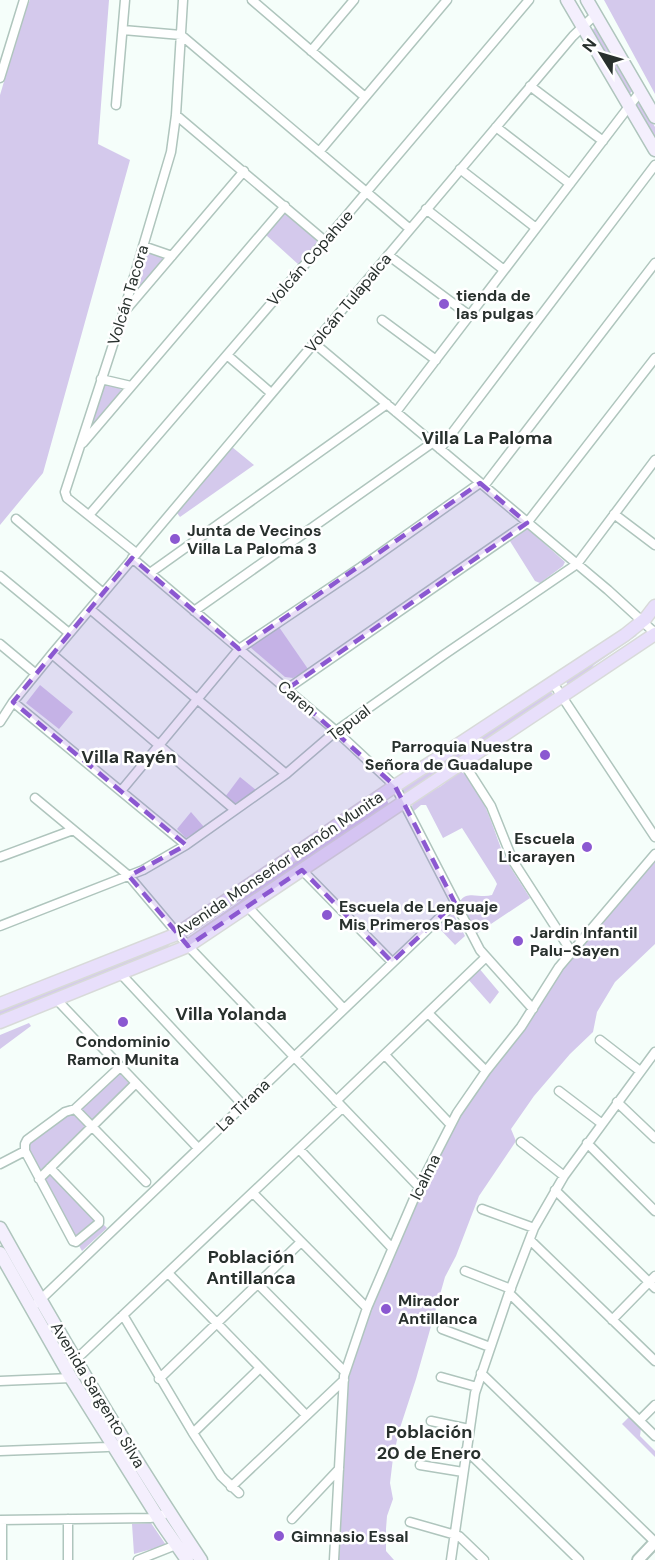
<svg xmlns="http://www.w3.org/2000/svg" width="655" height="1560" viewBox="0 0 655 1560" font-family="'DM Sans',sans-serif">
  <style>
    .green { fill: #d4c9ec }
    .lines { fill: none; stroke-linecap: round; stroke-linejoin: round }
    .minor-casing { stroke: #afc5bd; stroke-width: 11 }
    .tertiary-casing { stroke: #afc5bd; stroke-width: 14 }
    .secondary-casing { stroke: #afc5bd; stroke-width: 15 }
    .primary-casing { stroke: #d8dad9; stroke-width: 15 }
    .minor { stroke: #fff; stroke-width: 8 }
    .tertiary { stroke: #fff; stroke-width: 10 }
    .secondary { stroke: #f4effd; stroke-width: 12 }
    .primary { stroke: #e8dffb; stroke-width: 12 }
    .marked { fill: #8b58d1; fill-opacity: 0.2; stroke: #8b58d1; stroke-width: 4.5; stroke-dasharray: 12 8; stroke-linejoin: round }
    .poi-dot { fill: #8b58d1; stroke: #fff; stroke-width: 2 }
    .labels { text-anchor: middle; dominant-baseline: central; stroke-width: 5; stroke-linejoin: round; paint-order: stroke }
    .street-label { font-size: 16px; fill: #28302d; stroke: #fff }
    .poi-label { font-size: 16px; font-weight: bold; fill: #28302d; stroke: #fff; text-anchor: start }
    .neighbourhood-label { font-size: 18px; font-weight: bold; fill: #28302d; stroke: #fff }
  </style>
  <rect width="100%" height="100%" fill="#f5fefa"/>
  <path class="green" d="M30 0H109L98 144 130 160 43 473 0 525V95L25 11Z
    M604 0H655V94Z
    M594 28 598 30 634 90 629 94 592 32Z
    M638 103 642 104 655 127V143L635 106Z
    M284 213H287L317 241 316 245 299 265 266 235Z
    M146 251 165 259 134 295 133 293Z
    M104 384 119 387 122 391 90 429Z
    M232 447 254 465 180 517 177 513Z
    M527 528 565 562 563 566 540 583 535 581 508 538Z
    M279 627 308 669 293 678 285 677 250 647Z
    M639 631 636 636 594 665 585 676 568 686 565 679Z
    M40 685 73 712 59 729 26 703Z
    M550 690 554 696 408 793 403 795 401 793V787Z
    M459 771C479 777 495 834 503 853 510 869 521 883 530 898L476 934 460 901C468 890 480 899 492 895L497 884 495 880 462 828 443 838 426 805H421L414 811 412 807 413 800C424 792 438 791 448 780 452 775 453 773 459 771Z
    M240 777 256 790 234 804 225 797Z
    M386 798 389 805 196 934 201 928 239 902 258 884Z
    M191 812 204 827 186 838 177 829Z
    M655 858V944L615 982 597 1012 593 1032 570 1054 534 1096 511 1129 516 1141 479 1196 456 1256 445 1277 416 1379 399 1431 393 1458 390 1483 393 1499 387 1516 386 1529V1551L394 1560H338L348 1380 371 1309 425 1186 449 1135 471 1098 574 953Z
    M448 914 454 915 465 936 455 945 437 926Z
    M166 944 172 947 0 1019V1009Z
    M478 967 499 992 490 1004 467 978Z
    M29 1023 31 1026 0 1049V1035Z
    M117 1071 130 1084 40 1176 26 1148 27 1143Z
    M50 1170 107 1228 82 1251 42 1179Z
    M630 1416 641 1428 640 1436 655 1451V1457L622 1424Z
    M151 1523 166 1545 134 1554 132 1524Z"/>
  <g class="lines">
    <defs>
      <path id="minor" d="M252 0 365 97
        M123 30 181 35 410 229
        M311 51 354 0
        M0 78 24 0
        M530 86 603 141
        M116 105 125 0
        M176 115 325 241
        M496 127 570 184
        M319 152 447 0
        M460 169 536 228
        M426 209 504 270
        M143 246 172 256
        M388 255 470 316
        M125 311 244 171
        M382 320 436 360
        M314 343 608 590 655 633
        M227 355 271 393
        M101 379 131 386
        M396 412 640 92
        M83 443 285 206
        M440 449 655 165
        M484 486 655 263
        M90 514 325 241 529 0
        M614 514 655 545
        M16 519 103 593
        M136 553 67 498 65 492 123 314 171 152 176 115 183 0
        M132 558 336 731 395 786 480 950 533 1009
        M150 573 387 404
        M0 576 69 633
        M90 609 286 774
        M194 611 432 443
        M0 644 36 674
        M52 654 235 810
        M553 683 655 837
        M287 689 527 523 655 358
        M13 702 186 845
        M0 722 13 702 52 654 573 36 595 15
        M463 762 491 806 513 861 571 951
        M121 791 239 649 361 567 480 483
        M35 798 129 876 188 946 419 1187
        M0 857 73 830
        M302 870 392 962
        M247 906 344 1009
        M0 926 143 870 186 845 286 774 336 731 445 654 577 564 655 460
        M121 974 243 1105
        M57 1000 198 1148
        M428 1013 486 1071
        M600 1040 640 1071
        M385 1055 450 1124
        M559 1091 601 1123
        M336 1101 485 958
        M617 1102 655 1138
        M75 1109 120 1067
        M521 1142 564 1176
        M587 1143 655 1211
        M299 1149 392 1248
        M0 1164 25 1151
        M50 1168 99 1219V1223L76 1242 73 1241 25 1151V1144L27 1140 65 1112 75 1109 146 1182
        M39 1179 136 1083
        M555 1190 655 1288
        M253 1193 367 1308
        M482 1209 534 1228
        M530 1240 655 1361
        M465 1271 511 1289
        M168 1273 306 1415
        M258 1284 345 1372
        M509 1293 655 1436
        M37 1303 455 903
        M123 1315 193 1433 221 1476 239 1493
        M612 1320 655 1276
        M442 1329 490 1347
        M66 1369 342 1108
        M481 1373 655 1542
        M441 1377 477 1387
        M159 1379 301 1242
        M0 1381 71 1378
        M640 1420 655 1405
        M431 1421 469 1429
        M193 1433 260 1368
        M466 1450 579 1560
        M0 1451 107 1447 116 1445
        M420 1465 463 1472
        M231 1487 344 1380
        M68 1519V1560
        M292 1519 339 1469
        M0 1520 150 1518 157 1517 169 1512
        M2 1520V1560
        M410 1522 459 1536 484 1560
        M138 1560 176 1545
        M334 1560 344 1376 367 1308 419 1187 457 1113 486 1071 521 1027 559 967 655 854
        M451 1560 475 1393 509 1293 534 1228 564 1176 655 1052"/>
      <path id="tertiary" d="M638 1560 655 1542"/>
      <path id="secondary" d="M567 0 655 150
        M587 0 655 117
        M0 1228C63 1341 129 1452 201 1560
        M0 1253 71 1378 162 1524 187 1560"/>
      <path id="primary" d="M0 1004 177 934 395 786 625 635 645 619 655 606
        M0 1022 188 946 655 634"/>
    </defs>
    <use href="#minor" class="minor-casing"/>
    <use href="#tertiary" class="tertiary-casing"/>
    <use href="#secondary" class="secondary-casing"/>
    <use href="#primary" class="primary-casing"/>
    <use href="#minor" class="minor"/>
    <use href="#tertiary" class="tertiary"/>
    <use href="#secondary" class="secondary"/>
    <use href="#primary" class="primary"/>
  </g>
  <path class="marked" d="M480 483 527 523 287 689 395 786 455 903 392 962 302 870 188 946 129 876 186 845 13 702 132 558 239 649Z"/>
  <g class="poi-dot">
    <circle cx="444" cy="304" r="6"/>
    <circle cx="175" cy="539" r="6"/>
    <circle cx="545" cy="755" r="6"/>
    <circle cx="587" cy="847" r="6"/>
    <circle cx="327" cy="915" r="6"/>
    <circle cx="518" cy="941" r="6"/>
    <circle cx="123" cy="1022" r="6"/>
    <circle cx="386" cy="1309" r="6"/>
    <circle cx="279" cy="1536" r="6"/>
  </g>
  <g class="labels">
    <g class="street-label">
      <text transform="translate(310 258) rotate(-49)">Volcán Copahue</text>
      <text transform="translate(128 295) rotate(-73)">Volcán Tacora</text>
      <text transform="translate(348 303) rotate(-50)">Volcán Tulapalca</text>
      <text transform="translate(297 698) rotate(40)">Caren</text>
      <text transform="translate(349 723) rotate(-37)">Tepual</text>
      <text transform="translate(279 864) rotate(-34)">Avenida Monseñor Ramón Munita</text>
      <text transform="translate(243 1105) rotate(-44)">La Tirana</text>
      <text transform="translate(425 1177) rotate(-64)">Icalma</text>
      <text transform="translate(98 1395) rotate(59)">Avenida Sargento Silva</text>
    </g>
    <g class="poi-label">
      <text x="456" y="295">tienda de<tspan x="456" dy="18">las pulgas</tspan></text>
      <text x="187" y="530">Junta de Vecinos<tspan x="187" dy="18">Villa La Paloma 3</tspan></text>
      <text x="533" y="746" text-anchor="end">Parroquia Nuestra<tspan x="533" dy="18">Señora de Guadalupe</tspan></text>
      <text x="575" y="838" text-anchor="end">Escuela<tspan x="575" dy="18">Licarayen</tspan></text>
      <text x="339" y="906">Escuela de Lenguaje<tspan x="339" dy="18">Mis Primeros Pasos</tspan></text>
      <text x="530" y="932">Jardin Infantil<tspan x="530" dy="18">Palu-Sayen</tspan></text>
      <text x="123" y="1041" text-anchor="middle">Condominio<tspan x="123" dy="18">Ramon Munita</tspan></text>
      <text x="398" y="1300">Mirador<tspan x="398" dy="18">Antillanca</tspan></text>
      <text x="291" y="1536">Gimnasio Essal</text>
    </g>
    <g class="neighbourhood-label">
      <text x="487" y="438">Villa La Paloma</text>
      <text x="129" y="757">Villa Rayén</text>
      <text x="231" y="1014">Villa Yolanda</text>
      <text x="251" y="1257">Población<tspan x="251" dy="21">Antillanca</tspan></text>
      <text x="429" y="1432">Población<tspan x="429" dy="21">20 de Enero</tspan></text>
    </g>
  </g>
  <g transform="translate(601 54) rotate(307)" stroke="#ffffff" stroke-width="4.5" paint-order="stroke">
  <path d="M0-4.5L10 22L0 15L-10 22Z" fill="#28302d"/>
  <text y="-9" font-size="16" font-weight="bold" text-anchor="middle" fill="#28302d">N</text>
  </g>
</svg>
